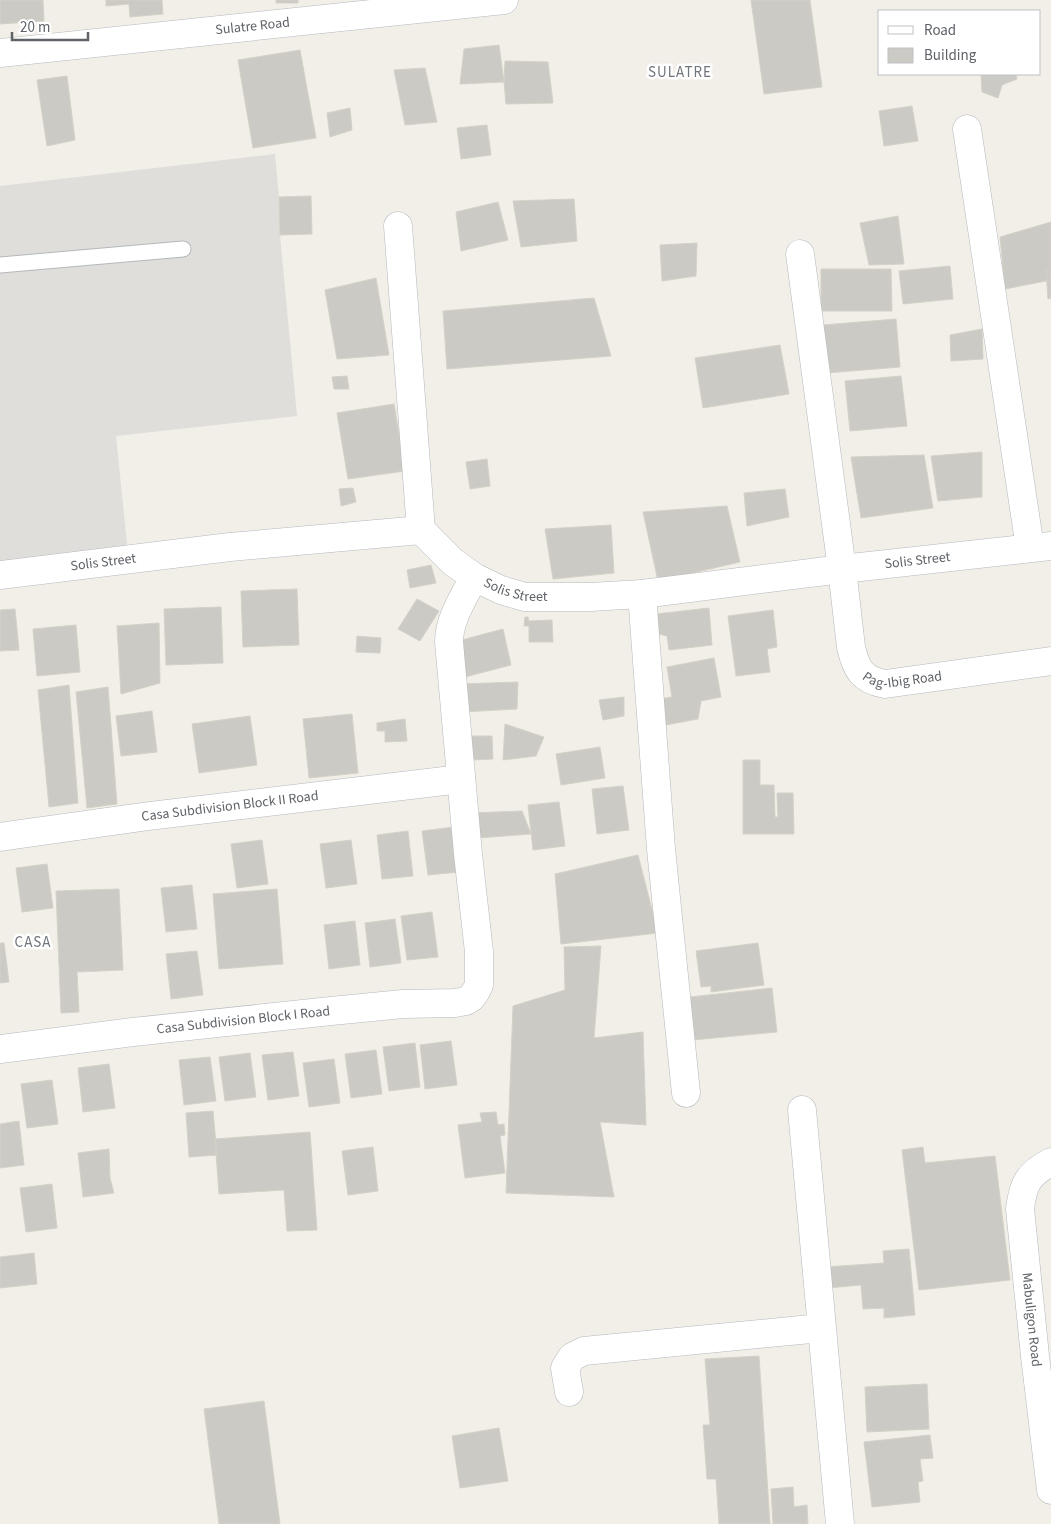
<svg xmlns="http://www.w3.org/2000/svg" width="1051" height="1524" viewBox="0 0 1051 1524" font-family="'Source Sans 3',sans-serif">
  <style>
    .industrial { fill: #e0deda }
    .building { fill: #cccac5; stroke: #d6d1c6 }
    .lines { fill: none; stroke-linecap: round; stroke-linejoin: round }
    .service-casing { stroke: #b5b8bc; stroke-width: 17 }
    .minor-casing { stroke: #b5b8bc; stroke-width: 29 }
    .service { stroke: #fff; stroke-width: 15 }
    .minor { stroke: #fff; stroke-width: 28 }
    .labels { text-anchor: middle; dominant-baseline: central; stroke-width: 5; stroke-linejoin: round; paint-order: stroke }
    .street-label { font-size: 14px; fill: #5f6368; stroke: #fff }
    .neighbourhood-label { font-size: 15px; letter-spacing: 1px; fill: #70757a; stroke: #fff }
  </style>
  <rect width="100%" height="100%" fill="#f1efe8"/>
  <path class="industrial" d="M275 154 279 197 280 235 297 416 116 436 128 554 0 570V186Z"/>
  <path class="building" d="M0 0H43L44 21 0 24Z
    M106 0H162L163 14 130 17 129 4 106 6Z
    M276 0H298V3H276Z
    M751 0H810L822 87 764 94Z
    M499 45 504 82 460 84 464 49Z
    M300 50 316 138 253 148 238 60Z
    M505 61 548 62 553 103 506 104 504 82Z
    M425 68 437 122 405 125 394 70Z
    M981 74H1016L1017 79 1002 85 998 98 982 92Z
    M67 76 75 140 47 146 37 80Z
    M912 106 918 141 884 146 879 111Z
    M350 108 352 130 330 137 327 113Z
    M487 125 491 155 461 159 457 128Z
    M311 196 312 234 280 235 279 197Z
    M574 199 577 241 521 247 513 201Z
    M498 202 508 240 461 251 456 212Z
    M898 216 904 264 869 265 860 223Z
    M1051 222V280L1005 289 1000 237Z
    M697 243 696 276 662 281 660 245Z
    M950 266 953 299 903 304 899 271Z
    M821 269H891L892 311H821Z
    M1051 269V298L1048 299 1046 270Z
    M376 278 389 355 337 359 325 290Z
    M594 298 611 356 447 369 443 311Z
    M896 319 900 367 827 373 823 325Z
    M982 329 983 359 951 361 950 335Z
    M780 345 789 394 703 408 695 358Z
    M347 376 349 389H334L332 377Z
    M901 376 907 426 850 431 845 381Z
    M394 404 405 471 348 479 337 413Z
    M982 452V497L938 501 931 456Z
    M924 455 933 508 861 518 851 457Z
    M487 459 490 486 470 489 466 462Z
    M353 488 356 502 341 506 339 489Z
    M785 489 789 517 747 526 744 493Z
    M727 506 740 562 658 581 643 512Z
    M611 525 614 573 553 579 545 529Z
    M431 565 436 583 410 588 407 570Z
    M297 589 299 645 243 647 241 591Z
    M417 599 439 611 420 641 398 629Z
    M221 607 223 663 166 665 164 609Z
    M709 608 712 645 669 650 667 636 659 634 656 614Z
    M15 609 19 650 0 651V610Z
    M773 610 777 647 767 649 770 672 736 676 728 616Z
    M525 617H528L529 621 552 620 553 642H529V626H524Z
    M159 623 160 683 121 694 117 626Z
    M76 625 80 672 37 676 33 629Z
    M503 629 511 665 465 677 458 641Z
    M357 636 381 638 380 653 356 652Z
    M714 658 721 697 701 701 698 719 660 726 655 700 672 697 667 667Z
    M518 682 517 709 462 712 460 684Z
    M69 685 78 803 49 807 38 690Z
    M108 687 117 804 87 808 76 692Z
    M624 697V716L603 720 599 700Z
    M152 711 157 752 121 756 116 716Z
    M352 714 358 773 309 778 303 719Z
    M250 716 257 765 199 773 192 724Z
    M405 719 407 741 385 742V731H377V723Z
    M505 724 544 737 536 756 503 760Z
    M471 736H492L493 759 472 760Z
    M600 747 605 778 561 785 556 754Z
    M743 760H760V785H774L775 817H778L777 793H793L794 834H743Z
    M623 786 629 830 597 834 592 789Z
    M559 802 565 846 533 850 528 805Z
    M522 811 531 834 478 838 469 813Z
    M454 827 459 872 428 875 422 831Z
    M408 831 413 876 382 879 377 835Z
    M262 840 268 884 237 888 231 844Z
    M351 840 357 884 326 888 320 844Z
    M638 855 658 933 561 944 555 874Z
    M47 864 53 908 22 912 16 868Z
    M192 885 197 929 166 932 161 888Z
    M119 889 123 970 77 972 79 1012 61 1013 56 891Z
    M277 889 283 964 219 969 213 894Z
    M432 912 438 957 407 960 401 916Z
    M395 919 401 963 370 967 365 923Z
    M355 921 360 965 329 969 324 925Z
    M0 943H4L9 982 0 983Z
    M758 943 764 985 711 992V986L701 987 696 951Z
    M601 946 594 1038 643 1032 646 1125 600 1122 614 1197 506 1193 513 1006 565 990 564 947Z
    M197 951 203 995 171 999 166 954Z
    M772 988 777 1032 693 1040 681 998Z
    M451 1041 457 1085 425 1089 420 1045Z
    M415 1043 420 1087 389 1091 383 1047Z
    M376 1050 382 1094 351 1098 345 1054Z
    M293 1052 299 1096 268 1100 262 1055Z
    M250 1053 256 1097 225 1101 219 1057Z
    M210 1057 216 1101 184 1105 179 1060Z
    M334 1059 340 1103 309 1107 303 1063Z
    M109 1064 115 1108 83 1112 78 1068Z
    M52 1080 58 1124 27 1128 21 1084Z
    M213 1111 217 1155 189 1157 186 1113Z
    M496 1112 498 1125 504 1124 505 1135 500 1136 505 1173 465 1178 458 1125 482 1122 480 1113Z
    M19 1121 24 1165 0 1168V1124Z
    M310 1132 317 1230 287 1231 284 1190 219 1194 215 1139Z
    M373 1147 378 1191 348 1195 342 1151Z
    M923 1147 925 1163 995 1156 1010 1280 919 1290 902 1150Z
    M109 1149 110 1178 114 1193 83 1197 78 1153Z
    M52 1184 57 1228 26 1232 20 1188Z
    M909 1249 915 1315 884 1318V1308L863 1309 861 1285 828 1288 826 1267 884 1263 883 1251Z
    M34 1253 37 1284 0 1288V1257Z
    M759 1356 770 1524H719L716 1479H707L703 1425H710L705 1359Z
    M927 1384 929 1429 867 1432 865 1387Z
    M264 1401 280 1524H219L204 1409Z
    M499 1428 508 1481 460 1488 452 1436Z
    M930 1435 933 1458 920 1459 923 1481 918 1482 920 1502 872 1507 864 1442Z
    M793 1487 794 1507 807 1505 808 1524H773L771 1489Z"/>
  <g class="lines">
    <defs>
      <path id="service" d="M0 265 183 249"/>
      <g id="minor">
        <path id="s1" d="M0 53 504 0"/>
        <path d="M967 129 1030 548"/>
        <path d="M398 226 421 530"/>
        <path id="s2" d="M800 254 842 569 851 647C856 669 862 680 885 684L1051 661"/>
        <path id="s3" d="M0 575 230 547 421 530 453 562 474 577 501 590 525 597H590L642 594 842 569 1051 546"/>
        <path d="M642 594 661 849 686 1093"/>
        <path id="s4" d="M0 837 149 816 461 779"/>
        <path id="s5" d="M0 1049 133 1032 331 1011 403 1004 455 1003 466 1001 471 998 476 991 479 985V952L468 854 449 642C449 619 464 597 474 577"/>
        <path d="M802 1110 840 1524"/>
        <path id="s6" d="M1051 1162C1028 1174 1023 1184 1020 1209L1035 1356 1051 1490"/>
        <path d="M569 1392 565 1368 572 1357 584 1351 821 1328"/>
      </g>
    </defs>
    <use href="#service" class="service-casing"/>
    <use href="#minor" class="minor-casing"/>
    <use href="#service" class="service"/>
    <use href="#minor" class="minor"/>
  </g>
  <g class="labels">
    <g class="street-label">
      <text stroke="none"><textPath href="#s1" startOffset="254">Sulatre Road</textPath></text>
      <text stroke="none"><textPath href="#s3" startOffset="944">Solis Street</textPath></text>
      <text stroke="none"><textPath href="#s3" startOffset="104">Solis Street</textPath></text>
      <text stroke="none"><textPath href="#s3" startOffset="539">Solis Street</textPath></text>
      <text stroke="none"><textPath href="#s2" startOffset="468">Pag-Ibig Road</textPath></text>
      <text stroke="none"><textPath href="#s4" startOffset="232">Casa Subdivision Block II Road</textPath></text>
      <text stroke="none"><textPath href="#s5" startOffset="245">Casa Subdivision Block I Road</textPath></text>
      <text stroke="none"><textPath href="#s6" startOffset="171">Mabuligon Road</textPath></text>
    </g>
    <g class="neighbourhood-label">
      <text x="680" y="72">SULATRE</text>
      <text x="33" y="942">CASA</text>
    </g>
  </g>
  <rect x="878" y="10" width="162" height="65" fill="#ffffff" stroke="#bfc1c3"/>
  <rect x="888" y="26" width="25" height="8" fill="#ffffff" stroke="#bfc1c3"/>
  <text x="924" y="35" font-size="15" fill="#5f6368">Road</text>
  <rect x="888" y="48" width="25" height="15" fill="#cccac5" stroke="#bfc1c3"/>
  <text x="924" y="60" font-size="15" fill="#5f6368">Building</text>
  <path d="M12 32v8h76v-8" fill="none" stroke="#5f6368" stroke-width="2.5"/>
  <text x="20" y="32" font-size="15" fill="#5f6368" stroke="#ffffff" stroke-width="4" paint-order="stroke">20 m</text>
</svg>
